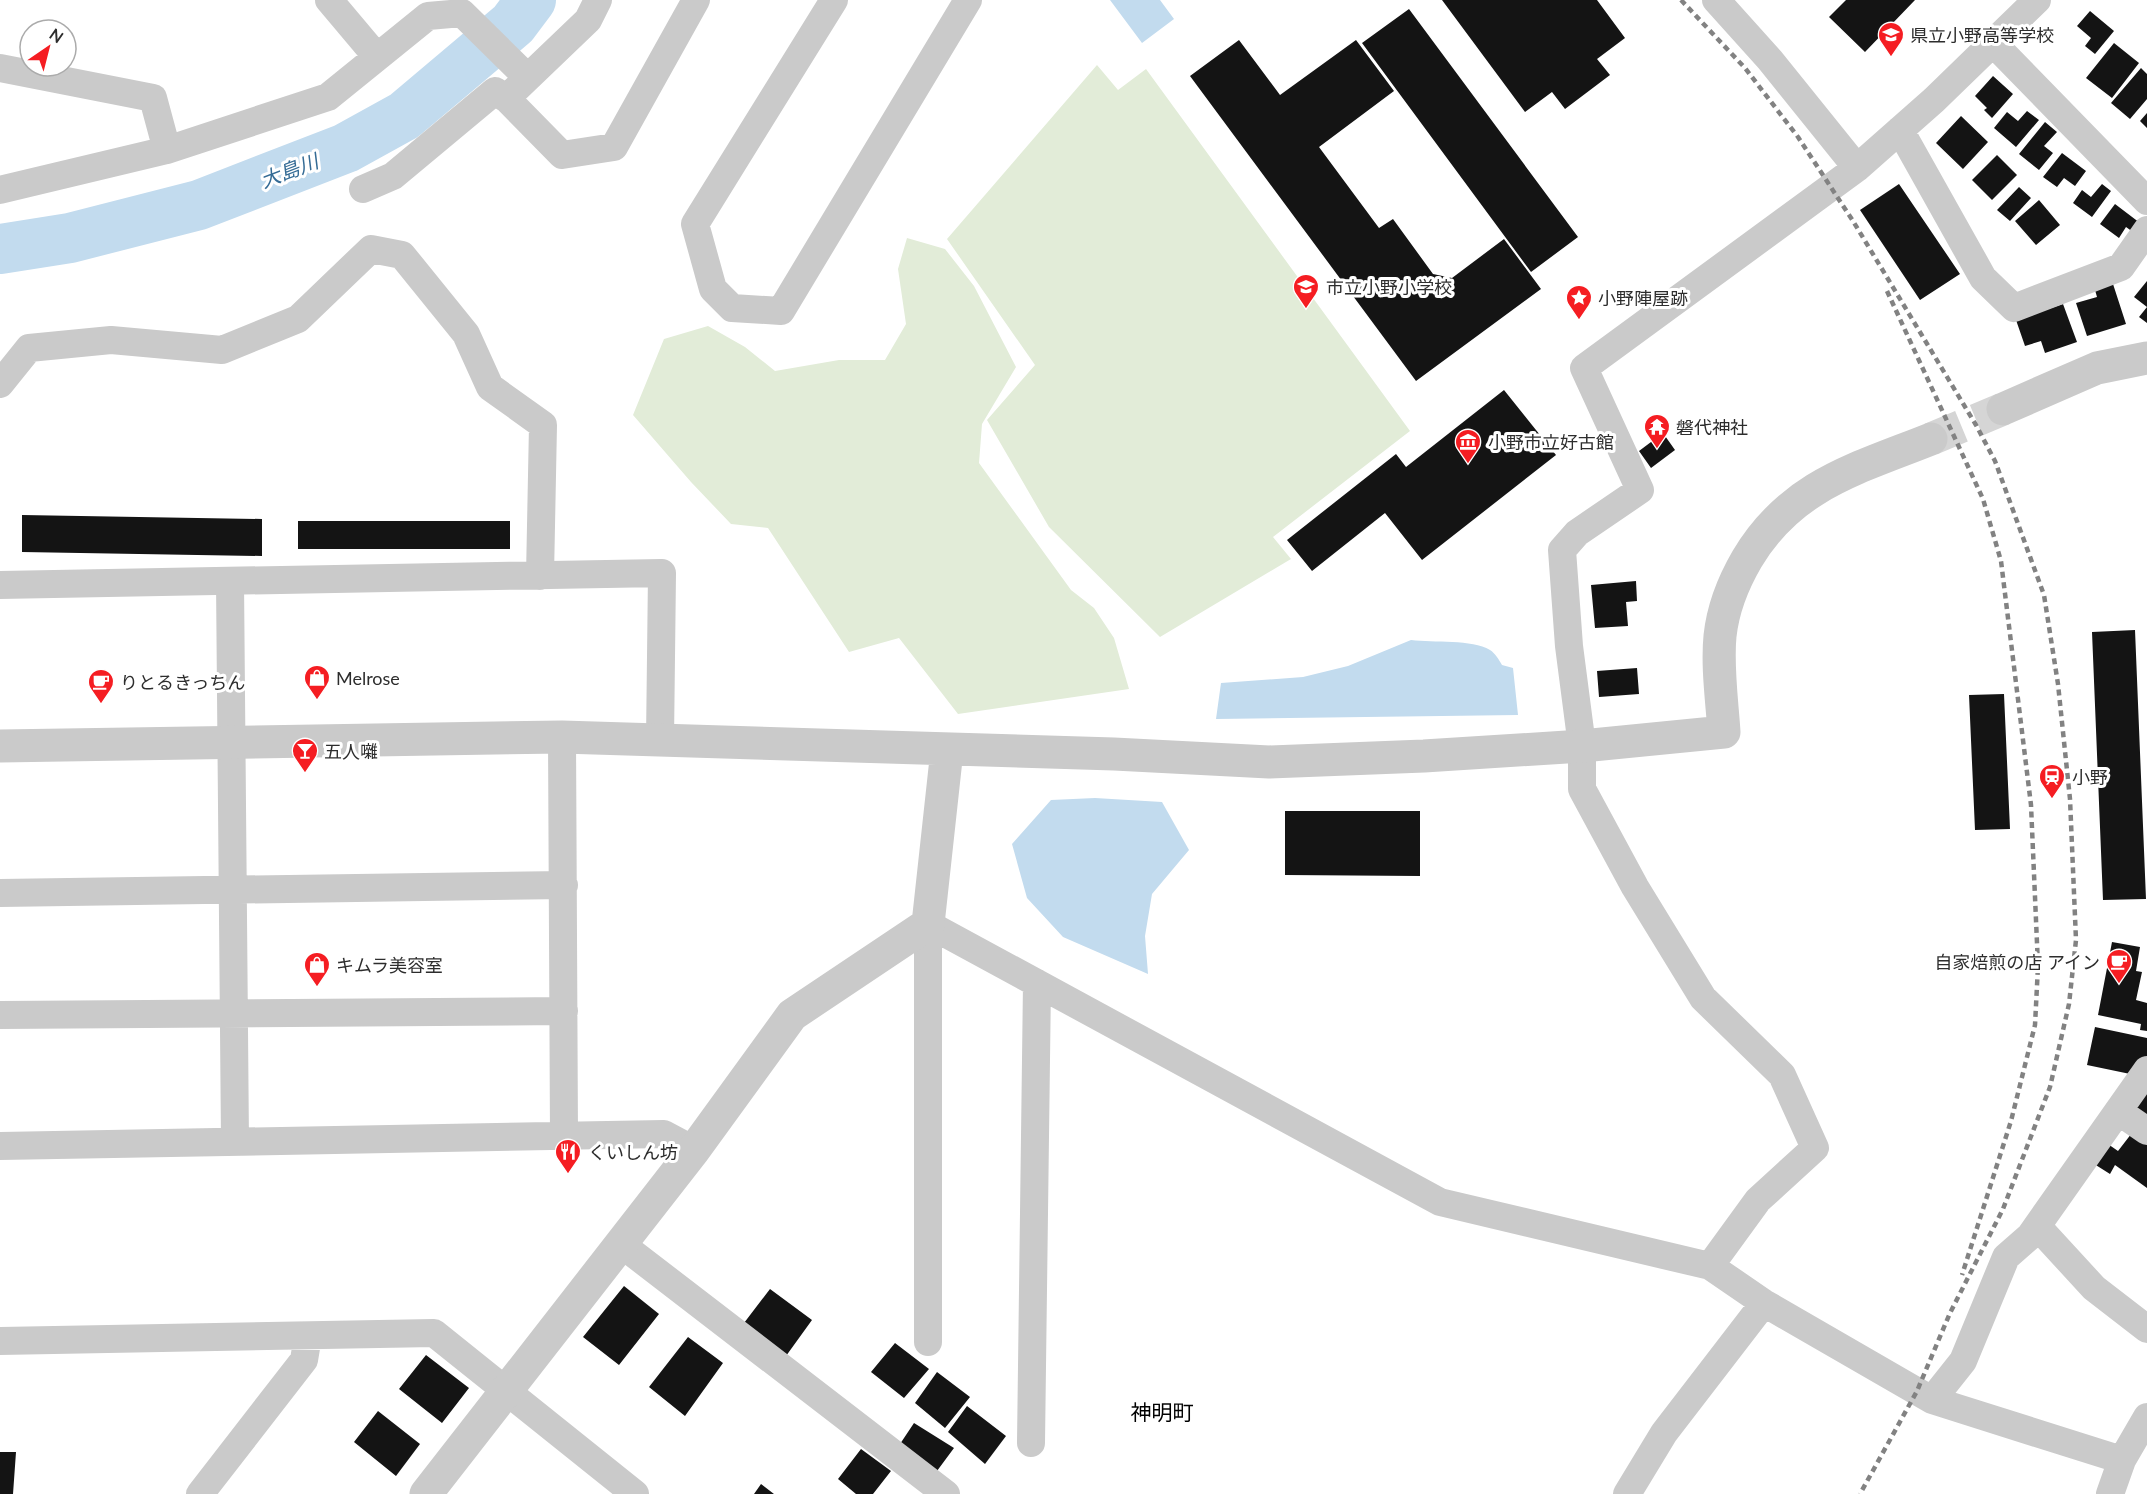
<svg xmlns="http://www.w3.org/2000/svg" width="2147" height="1494" viewBox="0 0 2147 1494" font-family="Lato,'Noto Sans JP',sans-serif">
  <style>
    .green { fill: #e2ecd8 }
    .water { fill: #c2dbee }
    .lines { fill: none; stroke-linecap: round; stroke-linejoin: round }
    .river { stroke: #c2dbee; stroke-width: 50 }
    .building { fill: #141414 }
    .tertiary-tunnel { stroke: #d5d5d5; stroke-width: 33; stroke-dasharray: 33 16; stroke-linecap: butt }
    .minor { stroke: #cacaca; stroke-width: 28 }
    .tertiary { stroke: #cacaca; stroke-width: 33 }
    .rail { stroke: #828282; stroke-width: 4.5; stroke-dasharray: 6 4.5; stroke-linecap: butt }
    .labels { text-anchor: middle; dominant-baseline: central; stroke-width: 6; stroke-linejoin: round; paint-order: stroke }
    .poi-label { font-size: 18px; fill: #2d2d2d; stroke: #fff; text-anchor: start }
    .water-label { font-size: 20px; font-style: italic; fill: #346b95; stroke: #fff }
    .quarter-label { font-size: 21px; fill: #000; stroke: #fff }
  </style>
  <rect width="100%" height="100%" fill="#fff"/>
  <path class="green" d="M1097 65 1118 90 1146 69 1410 431 1273 537 1291 559 1160 637 1049 527 987 420 1035 365 947 239Z
    M907 238 945 249 974 286 1016 367 982 424 979 463 1071 590 1094 608 1114 638 1129 689 958 714 899 638 849 652 768 528 731 524 691 482 633 415 664 339 708 326 745 347 775 371 839 360H885L906 324 898 269Z"/>
  <path class="water" d="M1110 0H1160L1174 19 1142 43Z
    M1411 640C1434 643 1472 639 1490 650 1495 653 1499 660 1502 665L1513 668 1518 715 1216 719 1221 683 1303 677 1348 666Z
    M1095 798 1162 802 1189 850 1152 894 1145 936 1148 974 1063 937 1027 898 1012 844 1051 800Z"/>
  <g class="lines">
    <path class="river" d="M0 249 70 238 199 205 346 148 404 116 513 24 531 0"/>
  </g>
  <path class="building" d="M1442 0H1597L1625 38 1597 59 1610 75 1565 109 1552 92 1525 112Z
    M1846 0H1915L1865 52 1829 17Z
    M1409 9 1578 237 1531 272 1362 43Z
    M2090 11 2114 31 2095 54 2085 46 2091 38 2077 26Z
    M1239 40 1280 95 1356 40 1394 91 1319 147 1379 228 1393 219 1433 274 1452 278 1504 239 1541 289 1416 381 1190 76Z
    M2114 43 2139 63 2112 98 2086 78Z
    M2141 68 2147 74V99L2130 119 2111 103Z
    M1993 76 2013 94 1992 118 1984 110 1987 108 1975 96Z
    M2027 111 2039 120 2016 147 1994 128 2007 112 2018 121Z
    M2147 113V128L2140 121Z
    M1961 116 1988 142 1963 169 1936 143Z
    M2045 122 2057 132 2044 146 2053 153 2039 170 2019 154Z
    M2062 153 2086 171 2075 186 2064 178 2057 187 2043 177Z
    M1997 155 2017 175 1992 200 1972 180Z
    M1899 184 1960 274 1920 300 1860 210Z
    M2102 184 2111 191 2092 217 2073 203 2082 190 2091 197Z
    M2019 187 2031 198 2010 221 1997 210Z
    M2039 200 2060 225 2036 245 2015 221Z
    M2115 204 2140 223 2133 232 2126 227 2119 238 2100 224Z
    M2147 281V323L2139 317 2147 307 2134 297Z
    M2113 284 2126 324 2087 336 2076 303 2097 297 2095 290Z
    M2063 304 2077 342 2045 353 2041 341 2025 346 2016 320Z
    M1504 390 1556 455 1422 560 1385 513 1312 571 1287 540 1396 454 1406 467Z
    M1663 433 1675 450 1651 468 1639 451Z
    M22 515 262 519V556L22 552Z
    M298 521H510V549H298Z
    M1636 581 1637 601 1626 602 1628 626 1595 628 1591 585Z
    M2135 630 2146 899 2103 900 2092 632Z
    M1637 668 1639 694 1599 697 1597 671Z
    M2004 694 2010 829 1975 830 1969 695Z
    M1285 811H1420V876L1285 875Z
    M2112 942 2140 947 2136 971 2142 972 2136 1000 2147 1003V1031L2140 1030 2141 1024 2098 1015Z
    M2095 1027 2147 1038V1056L2135 1075 2087 1065Z
    M2147 1087V1123L2131 1112Z
    M2135 1129 2147 1137V1188L2115 1165 2110 1174 2091 1162 2105 1142 2118 1151Z
    M624 1286 659 1314 619 1365 583 1337Z
    M770 1289 812 1320 786 1356 744 1323Z
    M688 1337 723 1363 685 1416 649 1387Z
    M895 1343 929 1369 904 1398 871 1372Z
    M426 1355 469 1388 442 1423 399 1389Z
    M937 1372 970 1397 945 1428 915 1403Z
    M967 1406 1006 1436 985 1464 948 1432Z
    M378 1411 420 1444 396 1476 354 1442Z
    M914 1423 954 1448 934 1475 898 1447Z
    M861 1449 891 1471 873 1494H856L838 1479Z
    M0 1452H16L13 1494H0Z
    M761 1484 774 1494H754Z"/>
  <g class="lines">
    <path class="tertiary-tunnel" d="M1931 439 2003 409"/>
    <path class="minor" d="M329 0 377 57
      M834 0 695 224 713 289 732 308 781 311 968 0
      M1716 0 1770 60 1857 168
      M1993 43 2147 201
      M0 68 153 98 167 150
      M515 90 588 20 598 0
      M1900 130 1983 278 2014 308 2121 267 2147 230
      M363 189 393 176 495 91 507 99 562 155 614 147 696 0
      M0 190 167 150 328 97 428 16 462 13 527 77
      M0 384 29 348 111 340 222 350 298 319 371 249 402 255 466 334 490 387 543 425 540 576
      M230 581 235 1142
      M0 585 662 573 660 740
      M562 737 564 1136
      M0 893 564 885
      M0 1015 564 1011
      M2118 1111 2147 1131
      M0 1146 664 1134 694 1150
      M2037 1226 2094 1288 2147 1329
      M621 1244 946 1494
      M1710 1266 1758 1200 1815 1148 1782 1075 1703 998 1635 887 1582 789V746L1569 646 1562 550 1577 533 1640 490 1584 368 1857 168 1934 100 2037 0
      M0 1341 434 1333 635 1494
      M928 1342V924L1440 1202 1710 1266 1764 1303 1932 1400 2122 1460
      M1932 1400 1963 1361 2006 1257 2030 1236 2147 1070
      M1031 1443 1037 983
      M200 1494 304 1360 308 1336
      M1627 1494 1664 1433 1764 1303
      M2110 1494 2122 1460 2147 1417"/>
    <path class="tertiary" d="M2003 409 2097 368 2147 358
      M0 746 562 737 1114 754 1269 762 1424 756 1582 746 1724 732C1722 701 1717 667 1720 636 1723 608 1733 583 1747 559 1791 485 1856 469 1931 439
      M426 1494 694 1150 792 1015 928 924 947 750"/>
    <path class="rail" d="M1681 0 1745 68 1798 137 1853 221 1976 425 1995 461 2044 595 2058 684 2070 799 2076 940 2069 1004 2050 1087 2003 1209 1950 1313 1917 1391 1860 1494
      M1887 291 1983 499 2001 561 2031 805 2038 966 2035 1025 2011 1121 1962 1275"/>
  </g>
  <defs>
    <symbol id="school-pin" viewBox="-11 -11 22 30"><path d="M0 17L-7.5 6A9.5 9.5 0 1 1 7.5 6Z" fill="#f51d22" stroke="#fff"/><path d="M0-5L7-2L0 1L-7-2ZM-4 1L0 2.5L4 1V4Q0 6-4 4Z" fill="#fff"/></symbol>
    <symbol id="sight-pin" viewBox="-11 -11 22 30"><path d="M0 17L-7.5 6A9.5 9.5 0 1 1 7.5 6Z" fill="#f51d22" stroke="#fff"/><path d="M0-6L1.8-2.2L6-1.7L2.9 1.2L3.7 5.4L0 3.3L-3.7 5.4L-2.9 1.2L-6-1.7L-1.8-2.2Z" fill="#fff"/></symbol>
    <symbol id="temple-pin" viewBox="-11 -11 22 30"><path d="M0 17L-7.5 6A9.5 9.5 0 1 1 7.5 6Z" fill="#f51d22" stroke="#fff"/><path d="M0-6L5-2H3V0L6.5 2.5H4V6H1.5V3h-3V6H-4V2.5H-6.5L-3 0V-2H-5Z" fill="#fff"/></symbol>
    <symbol id="museum-pin" viewBox="-11 -11 22 30"><path d="M0 17L-7.5 6A9.5 9.5 0 1 1 7.5 6Z" fill="#f51d22" stroke="#fff"/><path d="M0-6L6-3V-2H-6V-3ZM-5-1h2V3h-2ZM-1-1h2V3h-2ZM3-1h2V3H3ZM-6 4H6V6H-6Z" fill="#fff"/></symbol>
    <symbol id="shop-pin" viewBox="-11 -11 22 30"><path d="M0 17L-7.5 6A9.5 9.5 0 1 1 7.5 6Z" fill="#f51d22" stroke="#fff"/><path d="M-5-2.5h2.3a2.7 3.5 0 0 1 5.4 0H5L5.5 6h-11ZM-1.5-2.5h3a1.5 2.3 0 0 0-3 0Z" fill="#fff"/></symbol>
    <symbol id="cafe-pin" viewBox="-11 -11 22 30"><path d="M0 17L-7.5 6A9.5 9.5 0 1 1 7.5 6Z" fill="#f51d22" stroke="#fff"/><path d="M-5.5-4.5H6V0H3Q3 3.5 0 3.5H-2.5Q-5.5 3.5-5.5 0ZM3-3.2v2h1.7v-2ZM-6 4.5H4V6H-6Z" fill="#fff"/></symbol>
    <symbol id="bar-pin" viewBox="-11 -11 22 30"><path d="M0 17L-7.5 6A9.5 9.5 0 1 1 7.5 6Z" fill="#f51d22" stroke="#fff"/><path d="M-6-5H6L.8 .8V4.5H3.5V6h-7V4.5H-.8V.8Z" fill="#fff"/></symbol>
    <symbol id="station-pin" viewBox="-11 -11 22 30"><path d="M0 17L-7.5 6A9.5 9.5 0 1 1 7.5 6Z" fill="#f51d22" stroke="#fff"/><path d="M-3-6H3Q5-6 5-4V2Q5 4 3 4L4.5 6H3L1.5 4h-3L-3 6H-4.5L-3 4Q-5 4-5 2V-4Q-5-6-3-6ZM-3.5-4v3h7v-3ZM-3.5 1v1.5H-2V1ZM2 1v1.5H3.5V1Z" fill="#fff"/></symbol>
    <symbol id="restaurant-pin" viewBox="-11 -11 22 30"><path d="M0 17L-7.5 6A9.5 9.5 0 1 1 7.5 6Z" fill="#f51d22" stroke="#fff"/><path d="M-5-6h1v4h1v-4h1v4h1v-4h1v5L-1.5 .5V6h-2V.5L-5-1ZM5-6V6H3V1.5H1.5Q1.5-4 5-6Z" fill="#fff"/></symbol>
  </defs>
  <g fill-rule="evenodd">
    <use href="#school-pin" x="1876" y="20" width="30" height="40"/>
    <use href="#school-pin" x="1291" y="272" width="30" height="40"/>
    <use href="#sight-pin" x="1564" y="283" width="30" height="40"/>
    <use href="#temple-pin" x="1642" y="412" width="30" height="40"/>
    <use href="#museum-pin" x="1453" y="427" width="30" height="40"/>
    <use href="#shop-pin" x="302" y="663" width="30" height="40"/>
    <use href="#cafe-pin" x="86" y="667" width="30" height="40"/>
    <use href="#bar-pin" x="290" y="736" width="30" height="40"/>
    <use href="#station-pin" x="2037" y="762" width="30" height="40"/>
    <use href="#cafe-pin" x="2104" y="947" width="30" height="40"/>
    <use href="#shop-pin" x="302" y="950" width="30" height="40"/>
    <use href="#restaurant-pin" x="553" y="1137" width="30" height="40"/>
  </g>
  <g class="labels">
    <g class="poi-label">
      <text x="1910" y="35">県立小野高等学校</text>
      <text x="1326" y="287">市立小野小学校</text>
      <text x="1598" y="298">小野陣屋跡</text>
      <text x="1676" y="427">磐代神社</text>
      <text x="1488" y="442">小野市立好古館</text>
      <text x="336" y="678">Melrose</text>
      <text x="120" y="682">りとるきっちん</text>
      <text x="324" y="751">五人囃</text>
      <text x="2072" y="777">小野</text>
      <text x="2100" y="962" text-anchor="end">自家焙煎の店 アイン</text>
      <text x="336" y="965">キムラ美容室</text>
      <text x="588" y="1152">くいしん坊</text>
    </g>
    <g class="water-label">
      <text transform="translate(289 170) rotate(-21)">大島川</text>
    </g>
    <g class="quarter-label">
      <text x="1162" y="1411">神明町</text>
    </g>
  </g>
  <g transform="translate(48 48) rotate(35)"><circle r="28" fill="#ffffff" stroke="#ababab" stroke-width="1.5"/>
  <path d="M0-4.5L10 22L0 15L-10 22Z" fill="#f51d22"/>
  <text y="-9" font-size="16" font-weight="bold" text-anchor="middle" fill="#2d2d2d">N</text>
  </g>
</svg>
